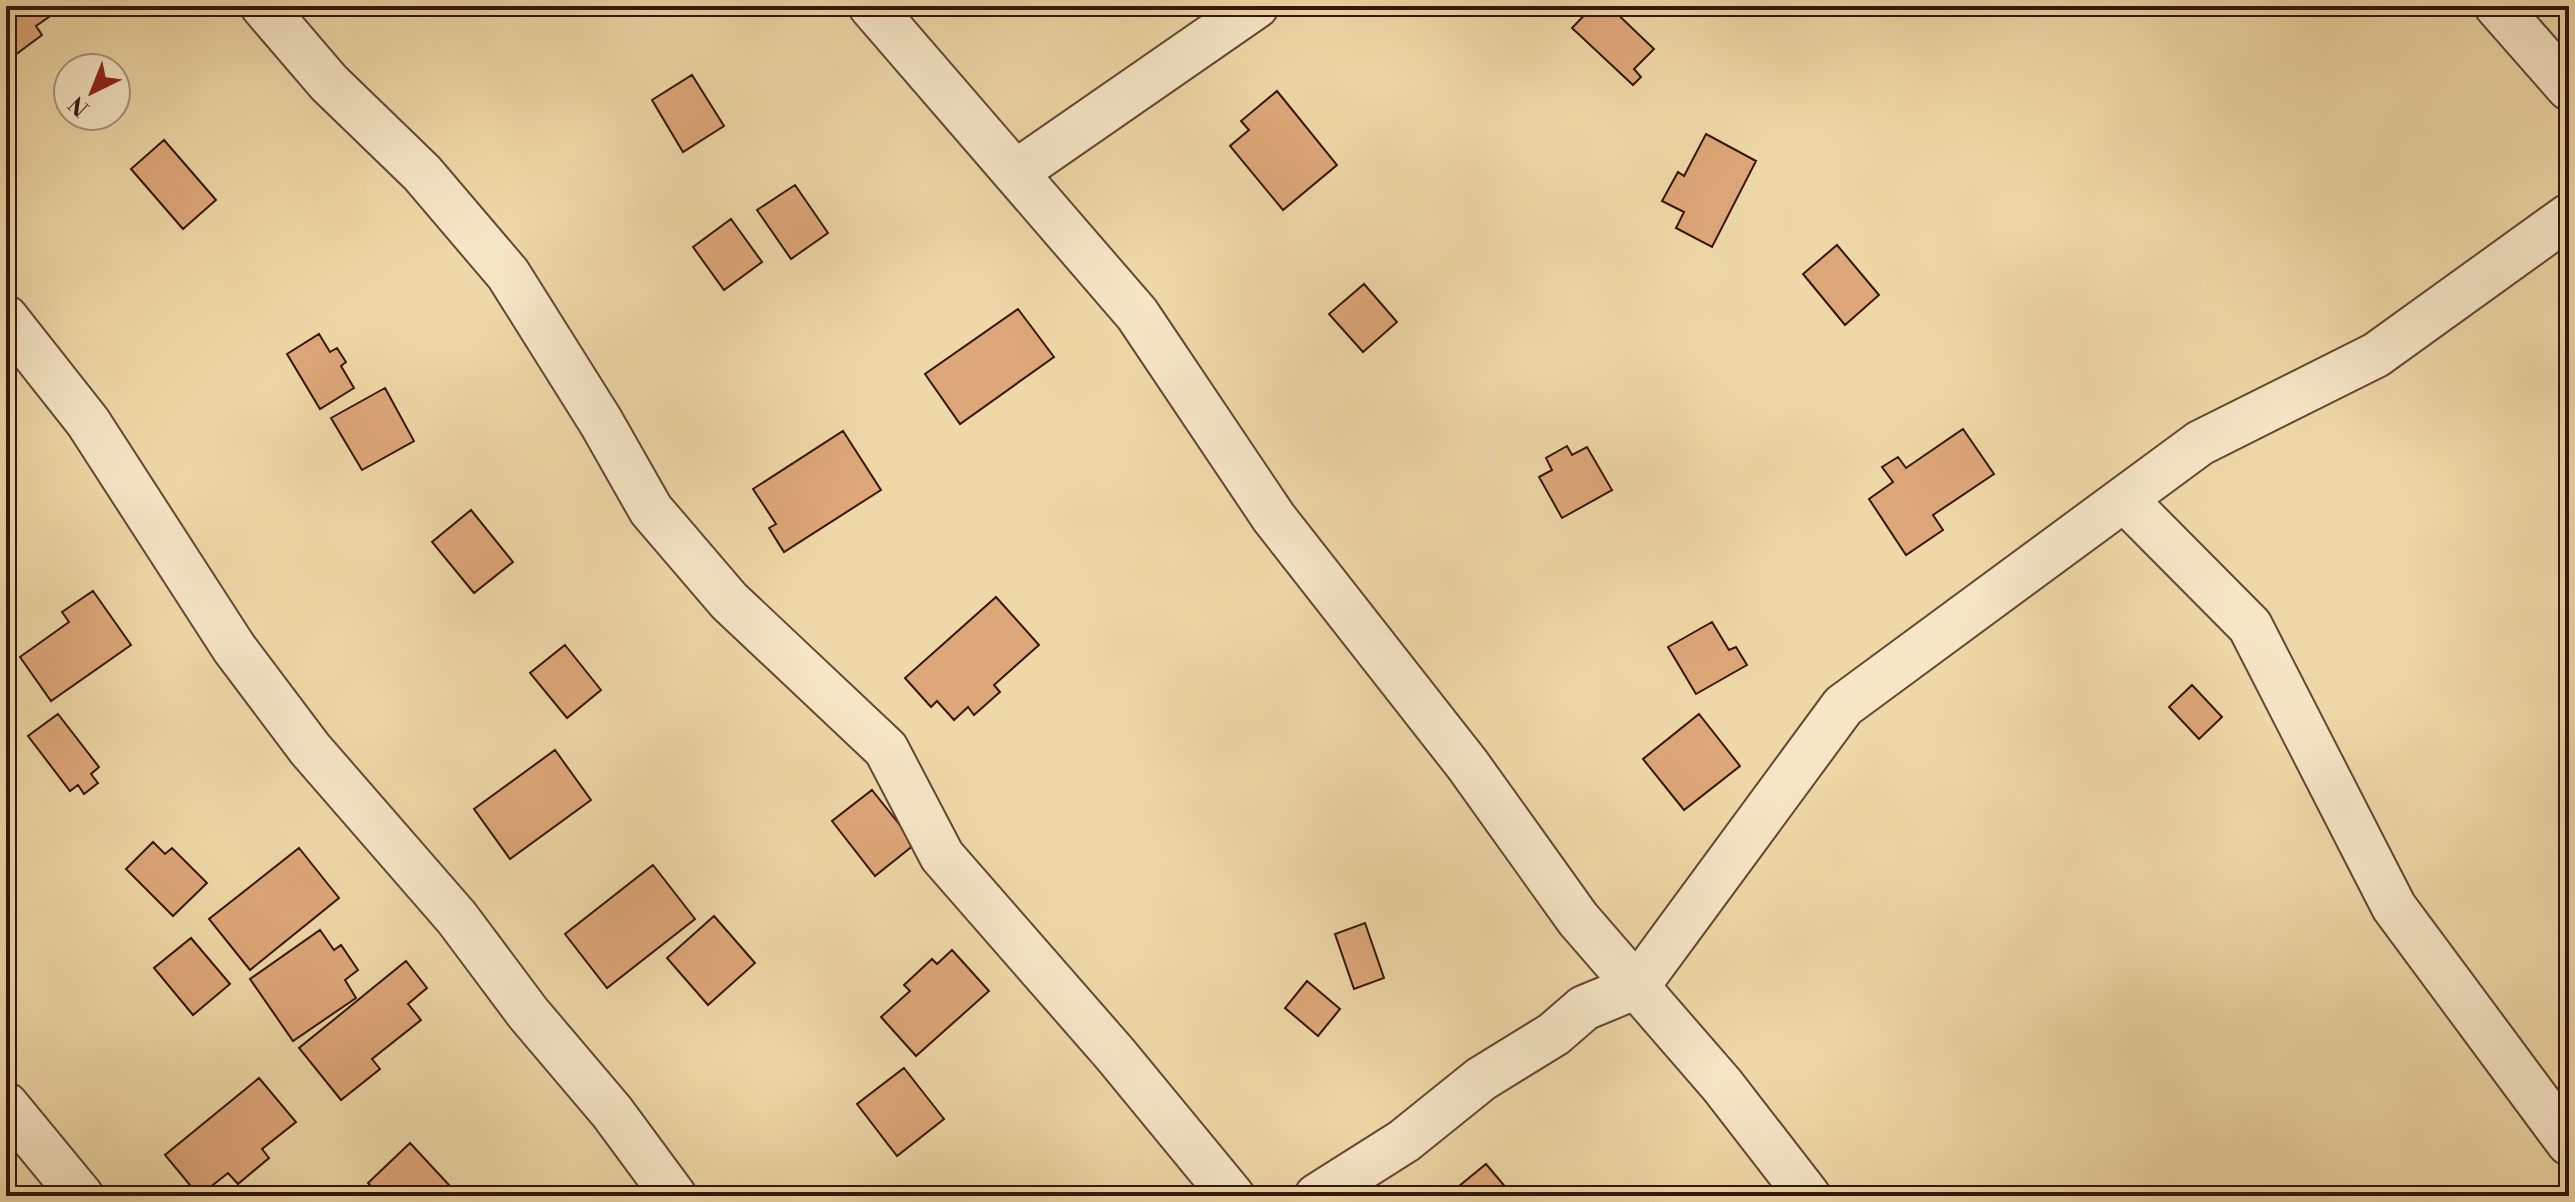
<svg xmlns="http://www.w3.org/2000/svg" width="2575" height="1202" viewBox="0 0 2575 1202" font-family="'Libre Bodoni',serif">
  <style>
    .building { fill: #dea779; stroke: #34160c; stroke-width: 2 }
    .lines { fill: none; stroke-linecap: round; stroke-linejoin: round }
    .minor-casing { stroke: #634633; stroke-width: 48 }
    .minor { stroke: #f5e6c6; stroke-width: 44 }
  </style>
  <rect width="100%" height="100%" fill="#efd8a7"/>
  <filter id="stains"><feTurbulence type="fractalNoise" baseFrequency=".0025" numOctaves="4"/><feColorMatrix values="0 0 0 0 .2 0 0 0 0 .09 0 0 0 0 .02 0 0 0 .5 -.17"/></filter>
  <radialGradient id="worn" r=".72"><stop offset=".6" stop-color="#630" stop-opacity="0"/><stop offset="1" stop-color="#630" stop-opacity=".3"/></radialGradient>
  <path class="building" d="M6 6H52L56 12 36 26 42 35 11 58 6 51Z
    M1593 6H1609L1654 49 1634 69 1641 77 1633 85 1572 28Z
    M692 75 724 126 683 152 652 100Z
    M1277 91 1337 165 1283 210 1230 146 1249 130 1241 121Z
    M1706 134 1756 161 1712 247 1676 228 1684 212 1662 201 1678 172 1684 176Z
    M164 140 216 200 183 229 131 169Z
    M795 185 828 233 791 259 757 210Z
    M731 219 762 262 724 290 693 247Z
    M1837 245 1879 295 1845 325 1803 274Z
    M1364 284 1397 322 1363 352 1329 314Z
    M1018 309 1054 357 960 424 925 374Z
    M319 334 330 352 337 348 346 362 341 366 354 388 320 409 287 354Z
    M385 388 414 441 362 470 331 418Z
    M1963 429 1994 474 1933 515 1943 530 1906 555 1869 499 1893 482 1882 467 1898 457 1906 468Z
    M843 431 881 490 784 552 769 528 776 524 753 489Z
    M1567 446 1572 455 1587 447 1612 490 1562 518 1539 477 1552 470 1546 458Z
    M471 510 513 562 474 593 432 542Z
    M93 591 131 645 51 701 20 657 69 622 62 612Z
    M996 597 1039 645 994 685 1000 692 974 715 968 707 954 720 937 701 931 707 905 678Z
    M1712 622 1729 650 1736 647 1747 665 1696 694 1668 647Z
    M565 645 601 690 567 718 530 673Z
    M2192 685 2222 717 2199 739 2169 707Z
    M58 714 99 767 91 774 98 783 84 794 78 785 70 791 28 736Z
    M1699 714 1740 766 1684 810 1643 759Z
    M555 750 591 800 510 859 474 809Z
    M872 790 915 844 875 876 832 821Z
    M153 842 165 854 172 848 207 883 173 916 126 869Z
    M299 848 339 898 250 970 209 919Z
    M653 865 695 919 607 988 565 934Z
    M714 916 755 963 708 1005 667 958Z
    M1365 923 1384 978 1354 989 1335 934Z
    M320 930 334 950 341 945 358 970 345 980 356 998 293 1041 250 979Z
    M191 938 230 984 193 1015 154 968Z
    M952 950 989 991 916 1056 881 1017 910 991 904 985 932 959 937 964Z
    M406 961 427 988 408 1004 421 1020 372 1059 380 1069 341 1100 299 1048Z
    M1307 981 1340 1009 1318 1036 1285 1008Z
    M904 1068 944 1119 897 1156 857 1104Z
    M259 1078 296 1122 262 1149 269 1158 238 1184 228 1173 199 1196 165 1155Z
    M410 1143 449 1185 437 1196H380L368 1183Z
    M1486 1164 1513 1196H1447Z"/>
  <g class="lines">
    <defs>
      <path id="minor" d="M263 6 329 83 422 173 508 274 601 422 651 510 729 601 886 749 942 856 1115 1054 1232 1196
        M871 6 1137 314 1274 518 1467 764 1578 919 1722 1085 1808 1196
        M2497 6 2569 88
        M1015 173 1256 6
        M6 318 88 422 234 648 310 749 457 918 528 1013 612 1112 674 1196
        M2124 499 2250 626 2394 907 2569 1143
        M6 1105 81 1196
        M1317 1196 1404 1141 1481 1079 1554 1034 1584 1008 1637 986 1843 706 2200 443 2376 355 2569 216"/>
    </defs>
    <use href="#minor" class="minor-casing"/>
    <use href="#minor" class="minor"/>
  </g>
  <rect width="2575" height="1202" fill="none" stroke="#efd8a7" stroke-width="32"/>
  <rect x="8" y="8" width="2559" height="1186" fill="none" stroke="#34160c" stroke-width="4"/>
  <rect x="16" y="16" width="2543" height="1170" fill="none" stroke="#34160c" stroke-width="2"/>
  <g transform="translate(92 92) rotate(223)"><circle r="38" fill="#f5e6c6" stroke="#a8937c" stroke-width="2"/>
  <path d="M0-6L14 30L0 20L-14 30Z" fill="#8f2418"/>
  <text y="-12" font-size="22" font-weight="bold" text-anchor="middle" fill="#34160c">N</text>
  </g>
  <rect width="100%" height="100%" filter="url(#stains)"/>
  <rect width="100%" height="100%" fill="url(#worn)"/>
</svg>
